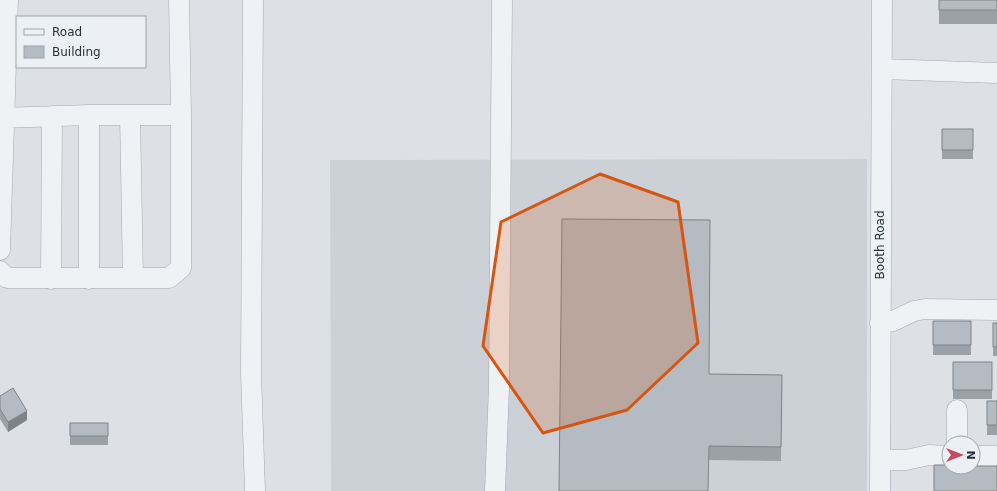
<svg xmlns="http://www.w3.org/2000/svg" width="997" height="491" viewBox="0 0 997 491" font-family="'DejaVu Sans',sans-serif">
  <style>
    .built { fill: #cbd1d7 }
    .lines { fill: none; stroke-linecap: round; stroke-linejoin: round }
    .minor-casing { stroke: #a3a9af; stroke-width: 21 }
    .minor { stroke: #eff2f4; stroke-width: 20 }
    .wall { fill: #9ba1a7 }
    .shaded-wall { fill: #7e8388 }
    .building { fill: #b4bbc2; stroke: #7e8388 }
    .marked { fill: #d55511; fill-opacity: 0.2; stroke: #d55511; stroke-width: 3; stroke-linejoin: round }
    .labels { text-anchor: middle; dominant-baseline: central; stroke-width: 3; stroke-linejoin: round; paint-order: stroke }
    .street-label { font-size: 12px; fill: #27313b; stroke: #ecf0f4 }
  </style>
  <rect width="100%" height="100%" fill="#dde1e6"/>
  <path class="built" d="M867 159V491H331L330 160Z"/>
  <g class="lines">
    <defs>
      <path id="minor" d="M253 0 251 373 255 491
        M882 69 997 73
        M89 115V279
        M130 115 133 277
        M0 118 89 115H181
        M0 250 8 0
        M0 271 7 278H169L181 268V115L179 0
        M51 279 52 116
        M880 323 893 321 914 311 925 309 997 310
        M957 443V410
        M973 456H997
        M880 460H906L929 455 949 456
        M495 491 499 386 502 0
        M880 491 882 0"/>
    </defs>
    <use href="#minor" class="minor-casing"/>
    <use href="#minor" class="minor"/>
  </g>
  <path class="wall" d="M939 0H997V24H939Z
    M942 129H973V159H942Z
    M933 321H971V355H933Z
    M993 323H997V356H993Z
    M953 362H992V399H953Z
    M709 374 782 375 781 461 709 460Z
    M0 396 27 420 8 432 0 419Z
    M987 401H997V435H987Z
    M70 423H108V445H70Z"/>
  <path class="shaded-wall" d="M27 411V420L8 432V422Z"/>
  <path class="building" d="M939 0H997V10H939Z
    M942 129H973V150H942Z
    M562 219 710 220 709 374 782 375 781 447 709 446 708 491H559Z
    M933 321H971V345H933Z
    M993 323H997V347H993Z
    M953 362H992V390H953Z
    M13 388 27 411 8 422 0 409V396Z
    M987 401H997V425H987Z
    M70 423H108V436H70Z
    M934 465H949V467H973V466H997V491H934Z"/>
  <path class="marked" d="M600 174 678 202 698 343 627 410 543 433 483 346 501 222Z"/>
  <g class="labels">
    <g class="street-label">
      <text transform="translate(880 245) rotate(-90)">Booth Road</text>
    </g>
  </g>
  <rect x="16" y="16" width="130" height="52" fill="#ecf0f4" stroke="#9da4aa"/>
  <rect x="24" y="29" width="20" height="6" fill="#eff2f4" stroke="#9da4aa"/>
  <text x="52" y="36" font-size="12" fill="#27313b">Road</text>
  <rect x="24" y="46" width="20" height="12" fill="#b4bbc2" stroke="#9da4aa"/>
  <text x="52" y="56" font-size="12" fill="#27313b">Building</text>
  <g transform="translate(961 455) rotate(90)"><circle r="19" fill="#ecf0f4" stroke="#9da4aa"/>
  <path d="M0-3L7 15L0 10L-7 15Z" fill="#c54868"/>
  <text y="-6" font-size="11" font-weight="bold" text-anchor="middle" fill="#27313b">N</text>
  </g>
</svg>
